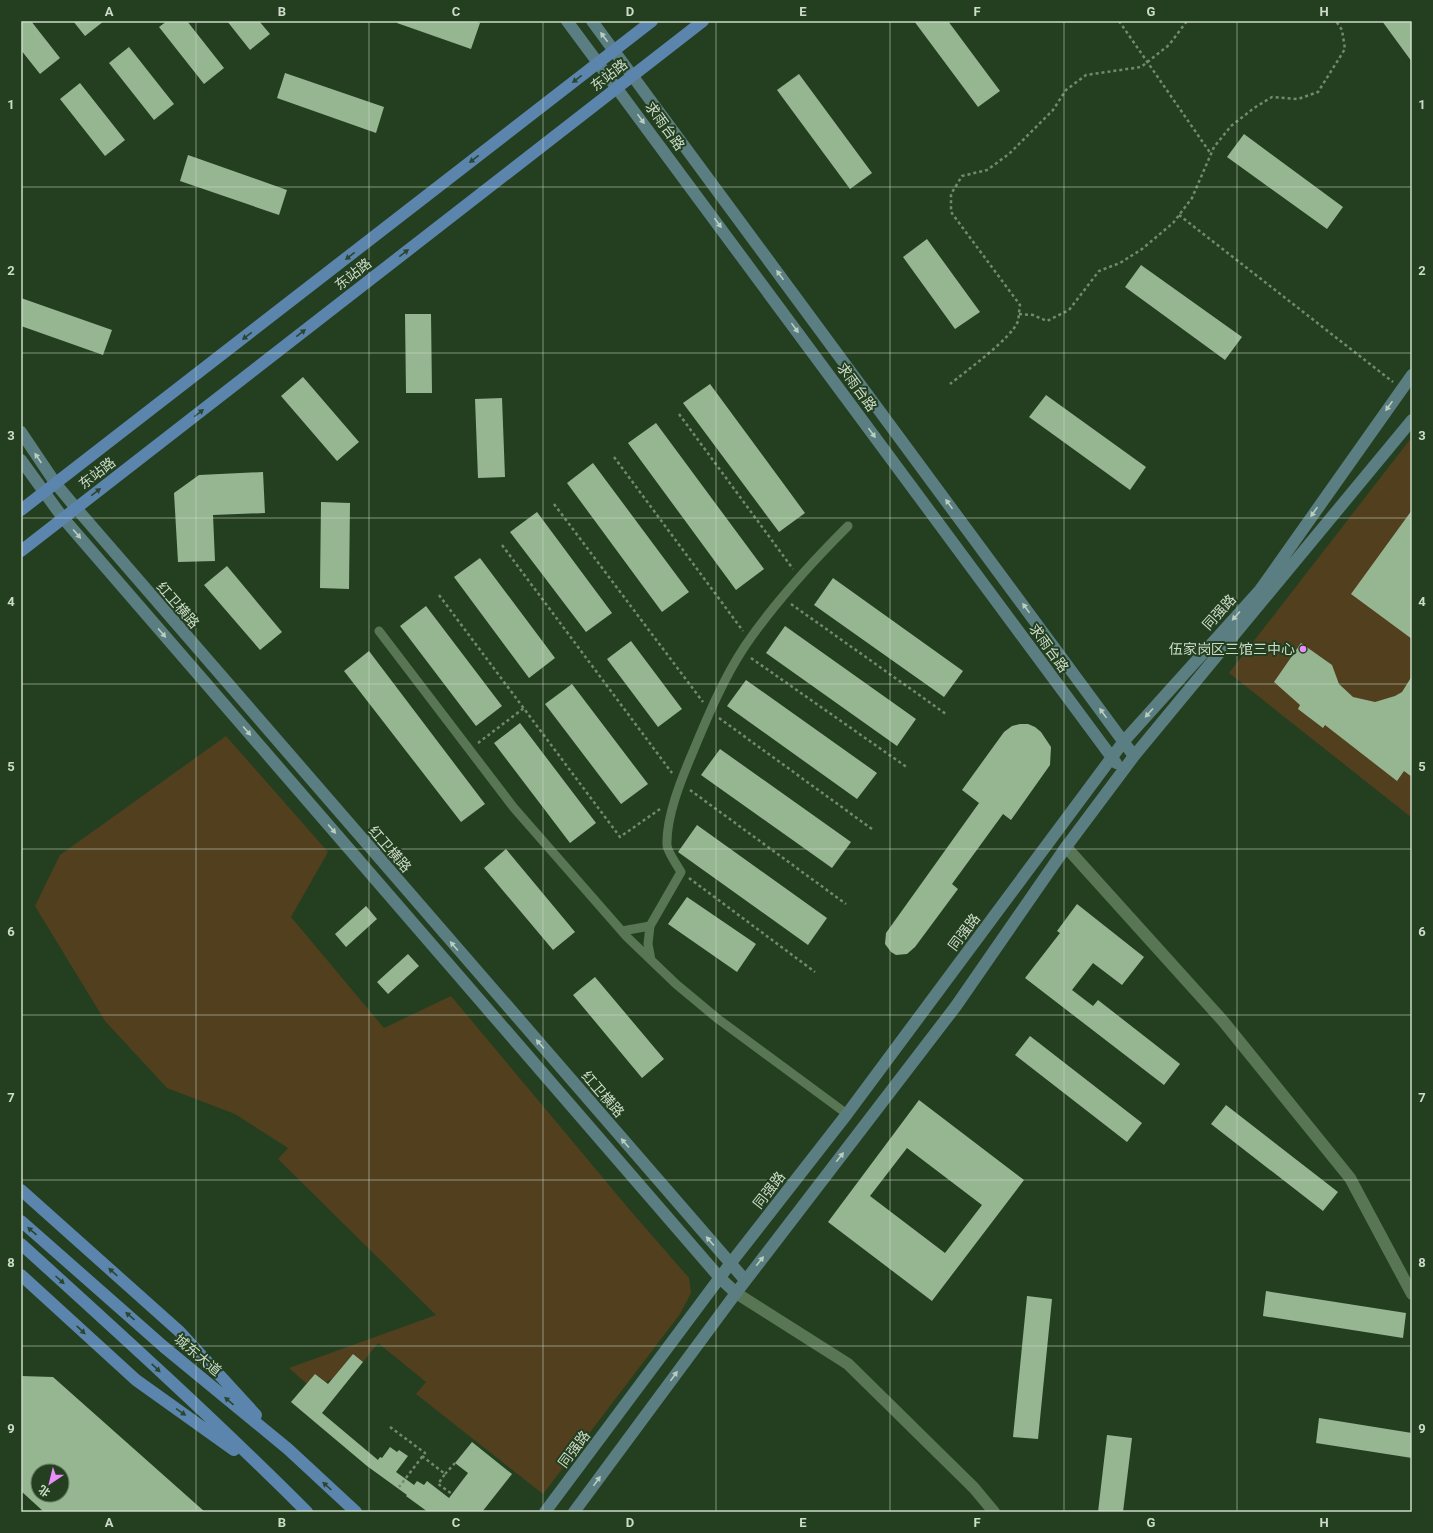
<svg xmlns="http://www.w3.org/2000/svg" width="1433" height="1533" viewBox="0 0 1433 1533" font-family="Roboto,'Noto Sans SC',sans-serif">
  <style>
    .green { fill: #523f1e }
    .building { fill: #96b691; fill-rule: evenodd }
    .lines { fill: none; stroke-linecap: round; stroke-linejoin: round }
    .path { stroke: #73896f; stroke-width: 2.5; stroke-dasharray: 3 3; stroke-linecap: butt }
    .lane { stroke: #597654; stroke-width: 9 }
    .street { stroke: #597654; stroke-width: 12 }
    .secondary { stroke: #5a7e81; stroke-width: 12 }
    .primary { stroke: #5b85ad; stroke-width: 12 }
    .oneway { fill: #bbcebe }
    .oneway2 { fill: #2a462e }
    .grid { fill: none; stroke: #ccdcc9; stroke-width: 1; stroke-opacity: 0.55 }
    .poi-dot { fill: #eb8dfc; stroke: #243f20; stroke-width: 1.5 }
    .labels { text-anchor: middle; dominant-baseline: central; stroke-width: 4; stroke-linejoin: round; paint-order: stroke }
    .street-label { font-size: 14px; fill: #ccdcc9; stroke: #243f20 }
    .poi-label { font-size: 14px; fill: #ccdcc9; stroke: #243f20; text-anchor: end }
    .neatline { fill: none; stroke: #ccdcc9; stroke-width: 1.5 }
    .grid-label { font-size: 13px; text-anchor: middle; font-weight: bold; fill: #ccdcc9 }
  </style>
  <rect width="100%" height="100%" fill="#243f20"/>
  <path class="green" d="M1412 437V818L1229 673Z
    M226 736 328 852 291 917 384 1028 451 996 629 1209 689 1278 691 1293 680 1314 543 1494 416 1394 426 1382 378 1343 363 1362 353 1354 332 1379 326 1382 315 1374 307 1384 289 1368 436 1315 278 1159 288 1148 235 1114 167 1088 105 1021 35 906 60 855Z"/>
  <path class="building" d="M21 21H31L60 58 40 74 21 50Z
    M73 21H104L85 36Z
    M167 21H187L224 68 204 84 159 27Z
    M227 21H259L270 34 250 50Z
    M397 21H473L480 23 471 49 397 23Z
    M914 21H948L1000 91 978 107Z
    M1382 21H1412V62Z
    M129 47 174 104 154 120 109 63Z
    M285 73 384 107 376 133 277 98Z
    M799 74 872 173 850 189 777 90Z
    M80 83 125 140 105 156 60 99Z
    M1244 134 1343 207 1327 229 1227 157Z
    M188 155 287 190 279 215 180 181Z
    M927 239 980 312 955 329 903 257Z
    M1141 265 1242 337 1225 360 1125 287Z
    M21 298 112 330 103 355 21 326Z
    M405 314H431L432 393H406Z
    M303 377 359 442 337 461 281 396Z
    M710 384 805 513 779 532 683 403Z
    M1046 395 1146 467 1130 490 1029 417Z
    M502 398 505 477 478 478 475 399Z
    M656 423 764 569 736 590 628 443Z
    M593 463 689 592 662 612 567 483Z
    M263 472 265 513 213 515 215 561 178 562 174 493 199 475Z
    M321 502 350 503 349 589 320 588Z
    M1412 510V639L1351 594Z
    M537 512 612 613 586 632 510 532Z
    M480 558 555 658 529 678 454 577Z
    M227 566 282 632 260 650 204 585Z
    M833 578 963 671 944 697 814 605Z
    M426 606 502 706 476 726 400 626Z
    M785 626 916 719 897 746 766 653Z
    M631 641 682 709 658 727 607 659Z
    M1301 643 1332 665 1339 684 1353 697 1375 702 1395 696 1402 692 1412 676V777L1404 771 1397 781 1325 725 1323 728 1298 709 1300 705 1274 682Z
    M369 651 485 804 461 822 344 671Z
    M746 680 877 773 857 799 727 706Z
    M572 684 648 784 621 804 545 704Z
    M520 723 596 823 570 843 494 743Z
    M1020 724H1028L1035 727 1041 732 1051 747 1050 765 1011 820 1003 814 952 884 958 889 915 947 907 954 896 955 891 952 885 944 886 933 979 803 962 790 1004 732 1012 726Z
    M720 749 851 842 832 868 701 775Z
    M697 825 827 918 808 945 678 852Z
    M506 849 575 932 553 950 484 868Z
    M687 897 756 944 737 972 668 924Z
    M1077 904 1144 957 1122 985 1093 963 1072 990 1093 1006 1098 1000 1180 1064 1164 1085 1025 978 1060 933 1057 931Z
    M366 906 377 919 346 947 335 934Z
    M408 954 419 966 388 994 377 982Z
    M595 977 664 1059 642 1078 573 995Z
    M1030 1036 1142 1123 1127 1142 1015 1055Z
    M919 1100 1024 1180 932 1301 828 1222ZM907 1148 982 1205 945 1253 870 1196Z
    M1226 1105 1338 1192 1323 1211 1211 1124Z
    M1266 1291 1406 1313 1403 1338 1263 1316Z
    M1027 1296 1052 1299 1038 1439 1013 1437Z
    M353 1354 363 1362 322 1413 378 1460 380 1457 382 1458 390 1447 397 1452 399 1450 408 1456 396 1472 414 1485 417 1481 424 1485 427 1481 449 1498 468 1473 455 1463 472 1442 512 1474 482 1512H428L406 1496 407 1495 367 1466 291 1402 315 1374 328 1384Z
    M21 1376 53 1377 205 1512H44L21 1491ZM38 1471H62V1495H38Z
    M1319 1418 1412 1433V1458L1316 1443Z
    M1107 1435 1132 1438 1123 1512H1098Z"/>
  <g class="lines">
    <path class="path" d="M1119 21 1211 154
      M1179 215 1393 382
      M1019 314 1033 315 1047 321 1069 310 1099 271 1120 263 1142 249 1173 223 1192 198 1214 147 1231 126 1254 108 1272 97 1298 99 1318 92 1345 49 1342 30 1336 21
      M950 384C965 372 1012 338 1018 321 1019 316 1019 310 1020 305L951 212V194L962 176 987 170 1009 154 1053 110 1066 90 1086 75 1141 67 1169 45 1187 21
      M679 414 793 569
      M614 457 743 631
      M554 504 703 702
      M502 545 672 773
      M439 595 620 837 660 809
      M791 604 946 714
      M751 658 908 768
      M719 718 872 829
      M478 743 524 708
      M690 790 846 904
      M689 878 815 972
      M390 1427 425 1453 399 1487
      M422 1456 445 1474 438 1484 452 1494
      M445 1474 455 1463"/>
    <path class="lane" d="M379 631 514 808 627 937 676 984 718 1019 847 1114
      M622 931 650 926
      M651 960 648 944 650 926 681 872C677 865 667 851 667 845 666 817 681 780 692 754 707 718 723 679 745 646 775 602 811 563 848 526"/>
    <path class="street" d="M1066 847 1223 1021 1350 1178 1412 1294
      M736 1293 848 1364 974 1488 994 1512"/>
    <path class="secondary" d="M567 21 1116 763
      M592 21 1134 756
      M21 432 56 484 76 508 745 1280
      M21 460 63 518 720 1278 736 1293
      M545 1512 730 1264 847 1114 1124 741 1260 590 1412 375
      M574 1512 736 1293 956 1006 1066 847 1134 756 1412 420"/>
    <path class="primary" d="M21 510 652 21
      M21 551 703 21
      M21 1190 180 1332 256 1415
      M21 1221 164 1347 288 1449 356 1512
      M21 1244C118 1332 215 1420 307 1512
      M21 1275 136 1380 234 1450"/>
  </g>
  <defs><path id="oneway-solid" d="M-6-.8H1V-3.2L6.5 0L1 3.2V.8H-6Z"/></defs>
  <g class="oneway">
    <use href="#oneway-solid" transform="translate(604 37) rotate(-127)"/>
    <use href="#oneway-solid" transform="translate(641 119) rotate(54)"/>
    <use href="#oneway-solid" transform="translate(718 223) rotate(54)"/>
    <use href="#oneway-solid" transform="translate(780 275) rotate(-126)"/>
    <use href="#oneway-solid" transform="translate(795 328) rotate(54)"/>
    <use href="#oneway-solid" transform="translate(1389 406) rotate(125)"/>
    <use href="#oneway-solid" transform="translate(872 433) rotate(54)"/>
    <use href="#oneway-solid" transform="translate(38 458) rotate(-124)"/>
    <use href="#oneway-solid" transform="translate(949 504) rotate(-126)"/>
    <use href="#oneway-solid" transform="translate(1314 512) rotate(125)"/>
    <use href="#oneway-solid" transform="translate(77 534) rotate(49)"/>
    <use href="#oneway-solid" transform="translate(1026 608) rotate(-126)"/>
    <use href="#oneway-solid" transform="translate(1236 616) rotate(132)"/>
    <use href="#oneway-solid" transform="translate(162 633) rotate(49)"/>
    <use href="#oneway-solid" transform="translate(1103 713) rotate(-126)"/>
    <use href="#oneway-solid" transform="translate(1149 713) rotate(132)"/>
    <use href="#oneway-solid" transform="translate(247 731) rotate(49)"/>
    <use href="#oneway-solid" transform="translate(332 829) rotate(49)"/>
    <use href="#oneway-solid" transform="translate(454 946) rotate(-131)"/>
    <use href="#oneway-solid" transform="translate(540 1044) rotate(-131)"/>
    <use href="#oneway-solid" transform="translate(625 1143) rotate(-131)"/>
    <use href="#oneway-solid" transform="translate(840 1157) rotate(-52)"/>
    <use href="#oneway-solid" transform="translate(710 1241) rotate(-131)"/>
    <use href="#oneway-solid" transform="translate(760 1261) rotate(-52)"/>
    <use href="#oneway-solid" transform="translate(674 1376) rotate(-54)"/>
    <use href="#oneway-solid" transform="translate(597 1481) rotate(-54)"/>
  </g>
  <g class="oneway2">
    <use href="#oneway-solid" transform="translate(577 79) rotate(142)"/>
    <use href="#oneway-solid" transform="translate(474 159) rotate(142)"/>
    <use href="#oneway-solid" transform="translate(404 253) rotate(-38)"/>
    <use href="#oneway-solid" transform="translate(350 256) rotate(142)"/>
    <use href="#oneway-solid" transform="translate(301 333) rotate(-38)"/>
    <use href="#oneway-solid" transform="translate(247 336) rotate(142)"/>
    <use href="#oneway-solid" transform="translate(199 413) rotate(-38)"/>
    <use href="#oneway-solid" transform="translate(96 492) rotate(-38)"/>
    <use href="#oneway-solid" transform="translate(32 1231) rotate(-139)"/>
    <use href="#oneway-solid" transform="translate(113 1272) rotate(-138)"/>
    <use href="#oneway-solid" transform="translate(60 1280) rotate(42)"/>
    <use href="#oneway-solid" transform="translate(130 1316) rotate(-139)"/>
    <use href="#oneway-solid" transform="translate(81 1330) rotate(43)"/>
    <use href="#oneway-solid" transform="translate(156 1368) rotate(43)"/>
    <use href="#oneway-solid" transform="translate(229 1401) rotate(-140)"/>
    <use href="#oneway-solid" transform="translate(181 1412) rotate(35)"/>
    <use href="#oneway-solid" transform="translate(327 1486) rotate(-138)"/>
  </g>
  <path class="grid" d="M196 21V1512M369 21V1512M543 21V1512M716 21V1512M890 21V1512M1064 21V1512M1237 21V1512M21 187H1412M21 353H1412M21 518H1412M21 684H1412M21 849H1412M21 1015H1412M21 1180H1412M21 1346H1412"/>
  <circle class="poi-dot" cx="1303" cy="649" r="4"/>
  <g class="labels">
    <g class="street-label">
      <text transform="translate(609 75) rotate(-38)">东站路</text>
      <text transform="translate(665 126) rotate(54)">求雨台路</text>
      <text transform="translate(353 274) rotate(-38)">东站路</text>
      <text transform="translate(857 387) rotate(54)">求雨台路</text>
      <text transform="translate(97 473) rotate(-38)">东站路</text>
      <text transform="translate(178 605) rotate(49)">红卫横路</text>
      <text transform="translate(1219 612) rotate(-48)">同强路</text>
      <text transform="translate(1049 648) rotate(54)">求雨台路</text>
      <text transform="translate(390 849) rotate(49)">红卫横路</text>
      <text transform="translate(964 932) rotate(-53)">同强路</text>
      <text transform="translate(603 1094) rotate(49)">红卫横路</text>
      <text transform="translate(769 1190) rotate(-52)">同强路</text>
      <text transform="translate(198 1355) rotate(40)">城东大道</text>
      <text transform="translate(574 1449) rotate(-53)">同强路</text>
    </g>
    <g class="poi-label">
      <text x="1295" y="649">伍家岗区三馆三中心</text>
    </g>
  </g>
  <rect width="1433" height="1533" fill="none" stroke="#243f20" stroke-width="44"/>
  <g transform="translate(50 1483) rotate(215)"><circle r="19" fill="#243f20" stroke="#677e64"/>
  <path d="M0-3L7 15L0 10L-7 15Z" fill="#eb8dfc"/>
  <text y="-6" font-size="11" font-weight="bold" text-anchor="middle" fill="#ccdcc9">北</text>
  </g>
  <rect x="22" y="22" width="1389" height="1489" class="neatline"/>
  <g class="grid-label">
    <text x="109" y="16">A</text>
    <text x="282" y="16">B</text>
    <text x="456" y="16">C</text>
    <text x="630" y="16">D</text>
    <text x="803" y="16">E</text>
    <text x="977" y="16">F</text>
    <text x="1151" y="16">G</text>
    <text x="1324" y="16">H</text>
    <text x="11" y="109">1</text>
    <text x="1422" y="109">1</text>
    <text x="11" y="275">2</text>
    <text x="1422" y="275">2</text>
    <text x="11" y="440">3</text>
    <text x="1422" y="440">3</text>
    <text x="11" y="606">4</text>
    <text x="1422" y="606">4</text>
    <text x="11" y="771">5</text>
    <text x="1422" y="771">5</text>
    <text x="11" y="936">6</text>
    <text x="1422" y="936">6</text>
    <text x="11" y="1102">7</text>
    <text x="1422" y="1102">7</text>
    <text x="11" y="1267">8</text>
    <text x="1422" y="1267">8</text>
    <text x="11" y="1433">9</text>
    <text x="1422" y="1433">9</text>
    <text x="109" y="1527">A</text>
    <text x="282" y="1527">B</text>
    <text x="456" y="1527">C</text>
    <text x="630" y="1527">D</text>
    <text x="803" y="1527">E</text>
    <text x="977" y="1527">F</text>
    <text x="1151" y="1527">G</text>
    <text x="1324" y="1527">H</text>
  </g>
</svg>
